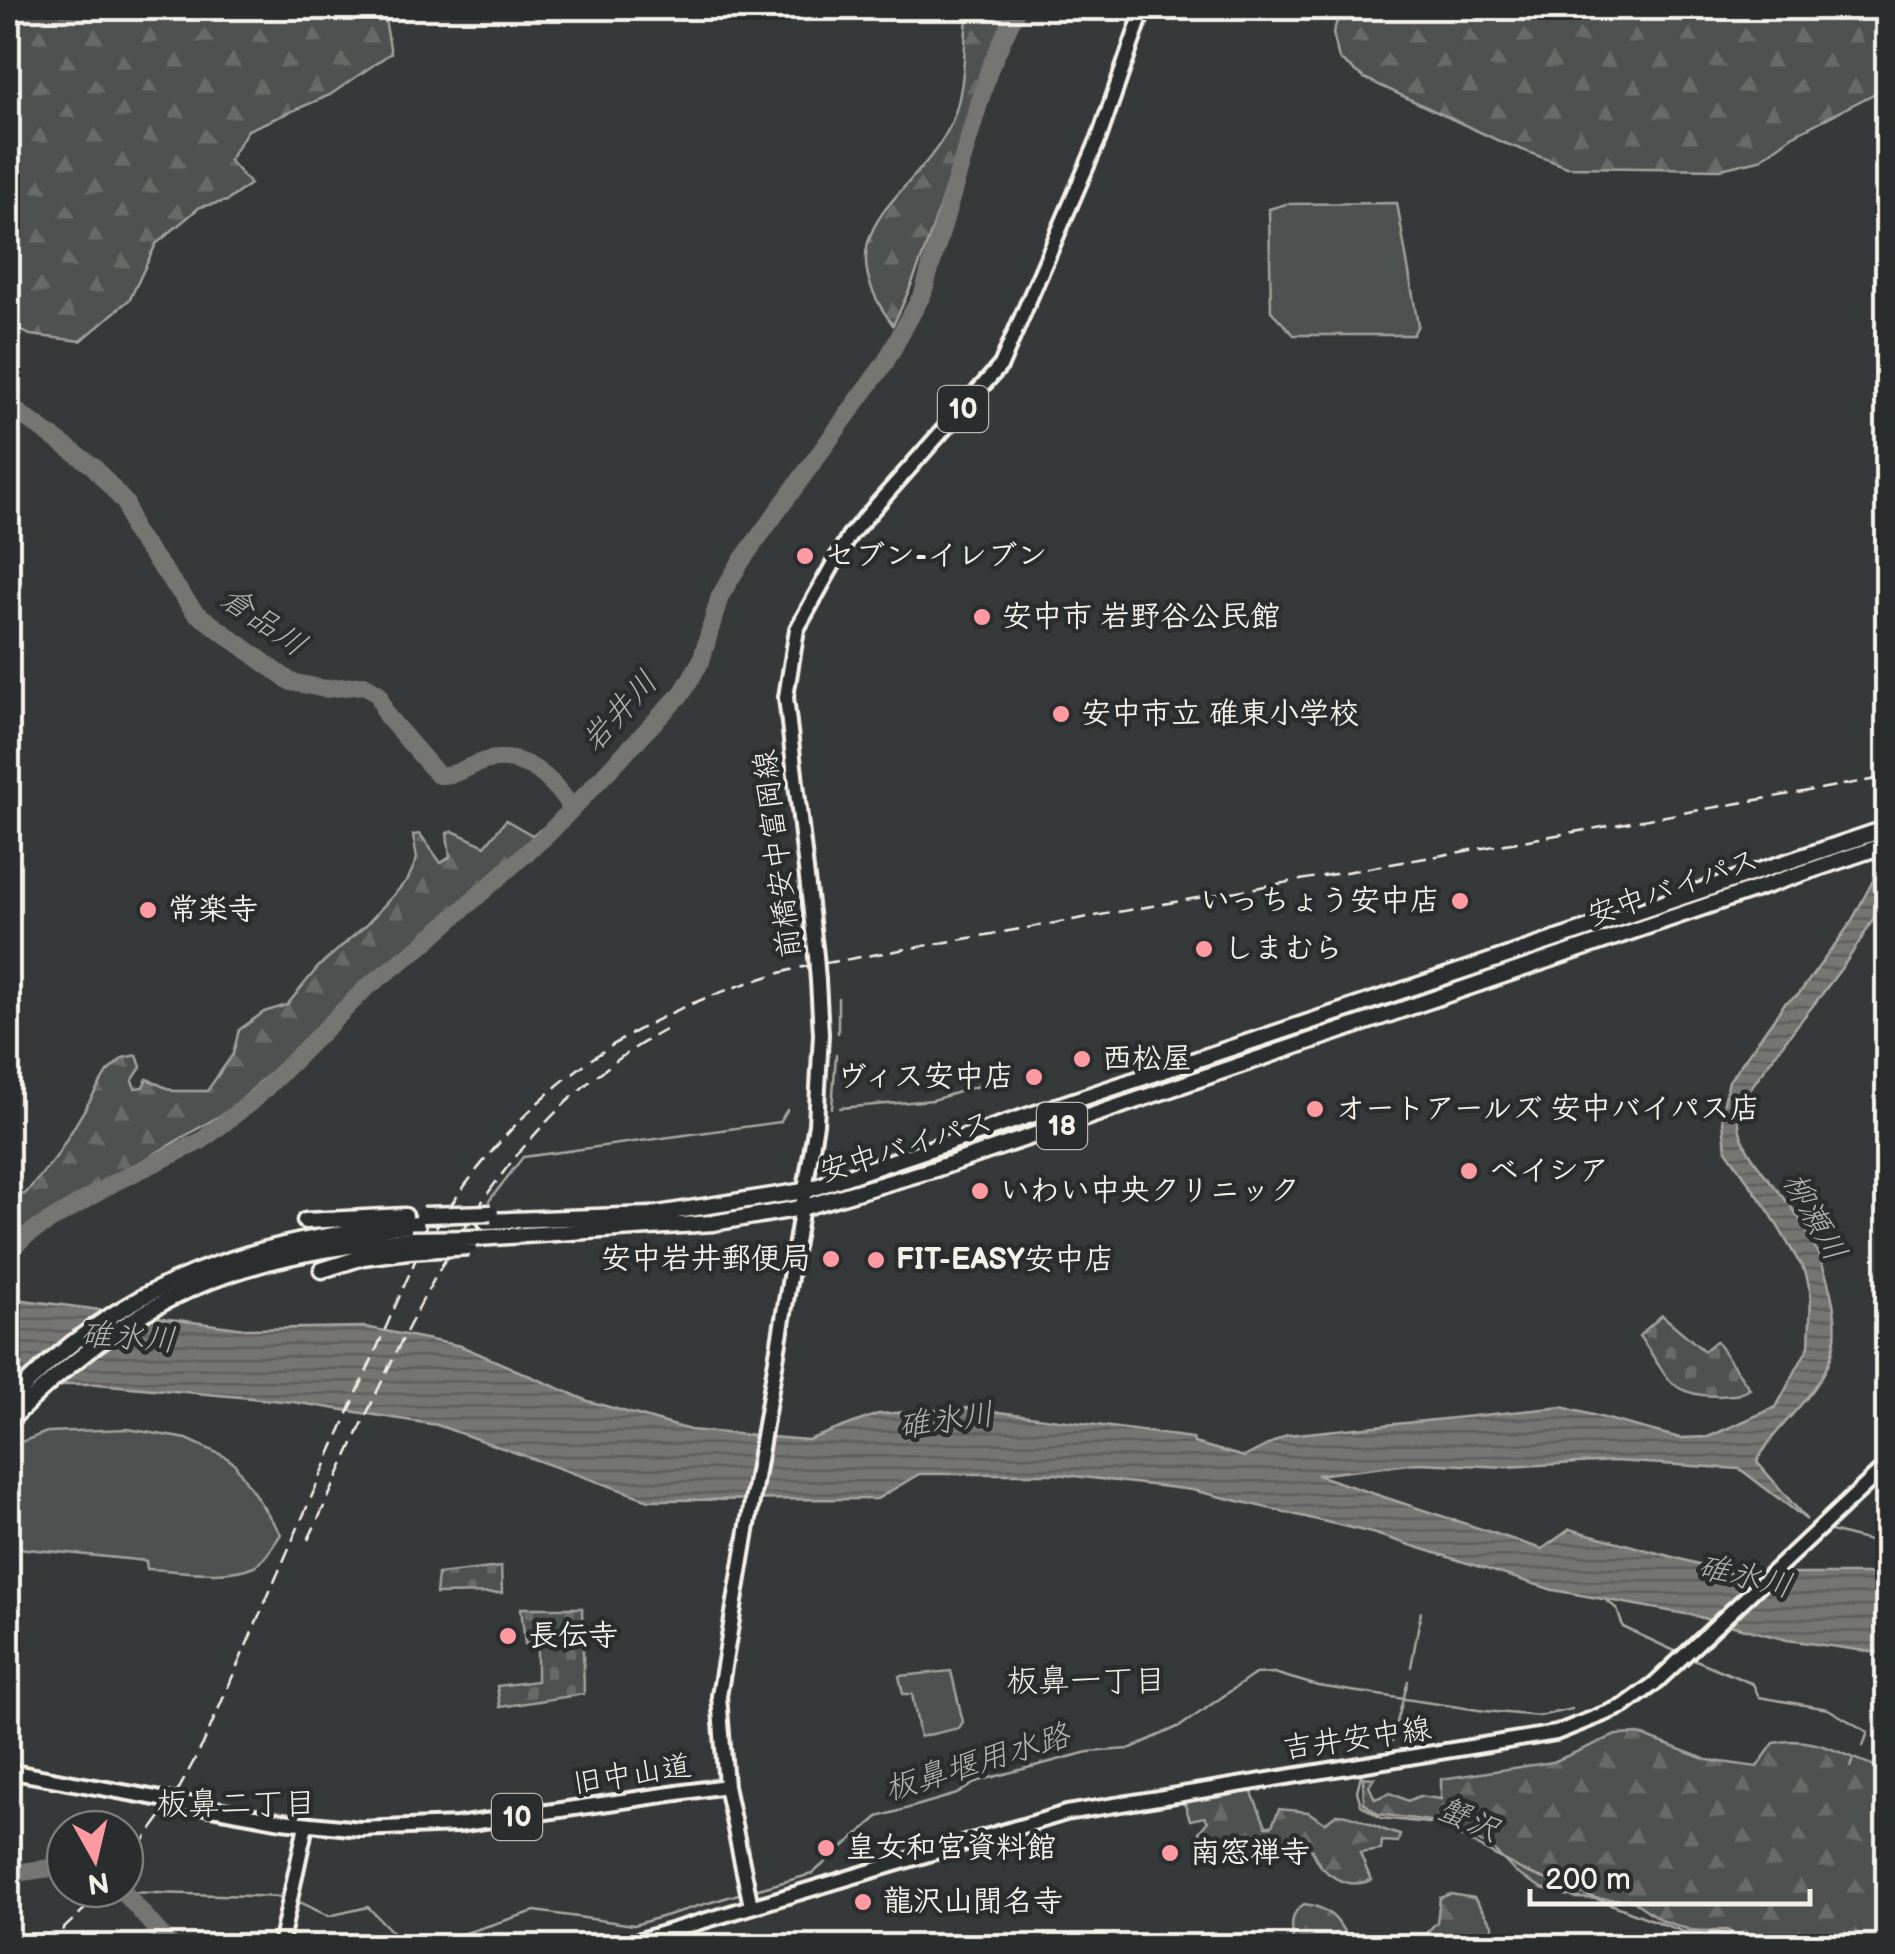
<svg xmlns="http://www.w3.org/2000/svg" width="1895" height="1954" viewBox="0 0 1895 1954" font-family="'Balsamiq Sans','Klee One',sans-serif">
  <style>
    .forest { fill: url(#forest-firs); stroke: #a1a19c; stroke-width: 2.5 }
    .cemetery { fill: url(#cemetery-stones); stroke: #a1a19c; stroke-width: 2.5 }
    .park { fill: #4e514f; stroke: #a1a19c; stroke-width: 2.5 }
    .water { fill: url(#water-rules); stroke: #a8a7a1; stroke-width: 2.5 }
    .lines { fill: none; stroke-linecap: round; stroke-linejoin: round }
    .stream { stroke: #a8a7a1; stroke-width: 2.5 }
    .river { stroke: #757572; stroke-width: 18 }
    .major-casing { stroke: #f4f1e8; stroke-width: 20 }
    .highway-casing { stroke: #f4f1e8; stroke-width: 21 }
    .major { stroke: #2a2d2e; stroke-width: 12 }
    .highway { stroke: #2a2d2e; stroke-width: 14 }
    .rail { stroke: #f4f1e8; stroke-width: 2.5; stroke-dasharray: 15 8; stroke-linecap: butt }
    .major-bridge-casing { stroke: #f4f1e8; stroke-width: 20; stroke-linecap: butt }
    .highway-bridge-casing { stroke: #f4f1e8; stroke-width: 21; stroke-linecap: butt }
    .major-bridge { stroke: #2a2d2e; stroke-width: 12 }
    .highway-bridge { stroke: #2a2d2e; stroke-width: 14 }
    .poi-dot { fill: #ff9aa2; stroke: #2a2d2e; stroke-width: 4 }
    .labels { text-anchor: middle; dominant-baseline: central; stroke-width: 9; stroke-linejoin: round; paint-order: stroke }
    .shield { fill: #2a2d2e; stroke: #b7b6b0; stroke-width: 2.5 }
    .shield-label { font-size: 28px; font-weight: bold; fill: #f4f1e8 }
    .poi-label { font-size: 30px; font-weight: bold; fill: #f4f1e8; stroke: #2a2d2e; text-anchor: start }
    .street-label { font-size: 30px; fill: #f4f1e8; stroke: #2a2d2e }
    .water-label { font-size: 32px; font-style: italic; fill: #b4b3ad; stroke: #2a2d2e }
    .neighbourhood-label { font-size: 32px; fill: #f4f1e8; stroke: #2a2d2e }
  </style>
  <defs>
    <pattern id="forest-firs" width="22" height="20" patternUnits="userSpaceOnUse" patternTransform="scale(2.5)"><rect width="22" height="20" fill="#4e514f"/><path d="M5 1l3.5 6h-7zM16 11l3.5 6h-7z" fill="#686a68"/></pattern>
    <pattern id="cemetery-stones" width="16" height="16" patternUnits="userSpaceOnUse" patternTransform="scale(2.5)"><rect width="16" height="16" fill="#4e514f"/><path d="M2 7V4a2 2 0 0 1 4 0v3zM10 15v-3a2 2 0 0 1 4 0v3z" fill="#686a68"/></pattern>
    <pattern id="water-rules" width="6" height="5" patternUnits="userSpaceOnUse" patternTransform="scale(2.5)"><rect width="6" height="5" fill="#757572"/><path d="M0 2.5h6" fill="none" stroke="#5f5e5c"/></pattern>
  </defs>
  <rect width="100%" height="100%" fill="#363939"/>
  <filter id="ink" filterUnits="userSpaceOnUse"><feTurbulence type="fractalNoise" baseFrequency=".01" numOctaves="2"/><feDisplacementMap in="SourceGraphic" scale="20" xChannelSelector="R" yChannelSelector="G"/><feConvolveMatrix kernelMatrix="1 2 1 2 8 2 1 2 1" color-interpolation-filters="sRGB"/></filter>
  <g filter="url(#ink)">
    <path class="forest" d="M8 8H383L391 53 330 95 248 130 229 160 250 184 227 201 200 207 156 244 130 299 81 341 30 335 8 323Z
      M968 8H1011C962 109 944 223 893 325 820 228 913 199 949 128 967 91 963 47 968 8Z
      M1376 8H1887V87L1792 136 1759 160 1721 169 1567 167 1499 141 1364 78 1339 59 1333 33 1337 21Z
      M506 820 532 835 549 824 537 841 364 984 233 1108 31 1226 8 1246V1195L25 1194 56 1157 107 1072 123 1058 137 1055 141 1067 132 1081 135 1088 143 1087 147 1079 173 1091H207L233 1054 239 1030 264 1012 287 1005 319 966 366 925 408 879 417 859 413 835 420 834 441 863 450 857 447 833 453 831 485 846Z
      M1639 1734 1707 1760 1757 1767 1774 1743C1818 1734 1847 1759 1887 1770V1946H1750L1717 1932 1690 1930 1661 1920 1632 1900 1576 1898 1542 1888 1516 1873 1491 1847 1437 1822 1378 1814 1364 1803 1363 1777 1374 1778 1369 1786 1375 1799 1390 1793 1408 1801 1419 1796 1441 1799V1779L1553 1762 1616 1735Z
      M1250 1788 1266 1826H1272L1279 1809 1308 1812 1325 1823 1336 1814C1358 1814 1377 1830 1400 1835L1398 1842 1382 1841 1381 1850 1360 1853 1371 1880C1346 1891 1321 1874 1312 1850L1261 1834 1202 1840 1199 1832 1208 1821 1204 1817 1190 1820 1185 1805 1177 1800Z
      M1450 1894 1474 1898 1493 1926 1482 1944 1443 1946 1430 1942 1427 1932 1437 1922 1440 1898Z
      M1304 1904C1332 1907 1340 1923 1352 1946H1294C1292 1930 1288 1914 1304 1904Z"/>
    <path class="cemetery" d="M1662 1315 1704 1351 1716 1341 1750 1389C1739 1396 1733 1395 1720 1396 1666 1396 1669 1376 1639 1336Z
      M501 1567 502 1593 436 1594 438 1574Z
      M521 1608H582L584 1694 500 1707 497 1686 537 1681V1644H525Z"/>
    <path class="park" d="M1397 203 1418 325 1413 335H1294L1271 311 1269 209 1286 204Z
      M128 1429 187 1439 224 1456 234 1463 281 1534C274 1544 265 1561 254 1566 225 1579 178 1570 147 1569L146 1561 8 1547V1447L47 1432Z
      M951 1671 963 1722 959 1728 920 1737 912 1694H903L899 1676Z"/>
    <path class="water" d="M1887 854C1887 866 1890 881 1886 892 1862 951 1811 1005 1774 1056 1762 1073 1743 1094 1739 1115 1734 1148 1778 1187 1795 1212 1820 1247 1846 1315 1831 1357 1816 1400 1776 1423 1757 1462L1807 1520 1740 1469 1615 1461 1506 1467 1418 1463 1317 1475 1542 1549 1570 1529 1735 1574H1887V1654L1787 1640 1691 1615 1553 1590 1372 1533 1192 1490 1057 1474H919L877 1499 649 1500 437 1425 293 1402 97 1384H70L23 1396 8 1388V1298L246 1329 365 1327 461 1346 588 1401 690 1430 808 1440 878 1414 969 1408 1193 1438 1194 1443 1244 1457 1287 1435 1562 1407 1680 1438 1708 1437 1776 1407 1809 1346 1811 1295 1806 1274 1770 1213 1726 1150 1722 1111 1729 1081 1785 1003 1798 995 1850 924Z"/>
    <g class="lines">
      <path class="stream" d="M838 1033V998
        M832 1108 836 1055
        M840 1108 933 1100 1010 1076
        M489 1201 523 1157 780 1122 787 1110
        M1827 1530 1888 1546
        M1605 1599 1617 1609 1623 1627 1679 1653
        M1691 1658 1753 1684 1759 1697 1828 1709 1868 1732 1863 1746
        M1411 1667 1421 1612
        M1390 1748 1408 1681
        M1850 1767 1854 1759
        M1362 1771 1357 1791 1361 1805 1381 1818 1437 1824 1524 1871 1684 1932 1727 1930 1757 1946
        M755 1890 812 1874 878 1817 957 1794 978 1781 1088 1752 1129 1749 1182 1725 1255 1674 1274 1673 1318 1686 1485 1711 1539 1716 1572 1709
        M124 1892 284 1897
        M297 1901 329 1916 368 1907 405 1945 434 1943 535 1911 634 1925 742 1893"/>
      <path class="river" d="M8 405 93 466 126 504 133 530 195 612 291 682 325 689 364 685 378 693 386 715 438 775C454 776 462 770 476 764 518 747 549 774 570 806
        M8 1252 25 1236 113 1183 201 1141 256 1098 366 988 420 947 548 834 683 692 701 661 720 596 742 560 885 363 923 293 989 70 1017 8
        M8 1874 65 1866
        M121 1889 171 1946"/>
      <defs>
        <path id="major" d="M816 956 786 697 797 629 849 536 1001 365 1099 138 1144 8
          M8 1771 282 1821 360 1829 457 1825 726 1786
          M751 1906 726 1786 719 1696 816 1124 821 1034 818 981
          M8 1941 27 1946
          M280 1946 306 1825
          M620 1946 1066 1813 1556 1733 1624 1706 1654 1684 1888 1464"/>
        <path id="highway" d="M305 1221 405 1216
          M486 1221 651 1215 804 1191 1888 828
          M476 1238 713 1223 801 1208 935 1169 1888 844
          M322 1270 363 1257 408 1251
          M8 1404C120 1279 256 1239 418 1224
          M8 1422C136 1295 233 1255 411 1239"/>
      </defs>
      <use href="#major" class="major-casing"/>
      <use href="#highway" class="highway-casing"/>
      <use href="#major" class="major"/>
      <use href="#highway" class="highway"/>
      <path class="rail" d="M308 1540C398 1354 473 1135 665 1030
        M125 1867 173 1800 203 1744 415 1261C512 1099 614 1017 798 968L1888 777
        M45 1946 106 1889"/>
      <defs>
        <path id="major-bridge" d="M816 956 818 981"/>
        <path id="highway-bridge" d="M423 1215 491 1213
          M411 1239 476 1238
          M408 1251 469 1247"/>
      </defs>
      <use href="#major-bridge" class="major-bridge-casing"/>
      <use href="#highway-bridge" class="highway-bridge-casing"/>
      <use href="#major-bridge" class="major-bridge"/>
      <use href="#highway-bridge" class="highway-bridge"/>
    </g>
  </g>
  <g class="poi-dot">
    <circle cx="805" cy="556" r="10"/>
    <circle cx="982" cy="617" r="10"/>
    <circle cx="1061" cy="714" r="10"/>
    <circle cx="1460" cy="901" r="10"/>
    <circle cx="148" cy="910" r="10"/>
    <circle cx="1204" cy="949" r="10"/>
    <circle cx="1082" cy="1059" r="10"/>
    <circle cx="1034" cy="1077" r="10"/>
    <circle cx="1315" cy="1109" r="10"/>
    <circle cx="1469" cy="1171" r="10"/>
    <circle cx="980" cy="1191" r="10"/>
    <circle cx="831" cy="1259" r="10"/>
    <circle cx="876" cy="1260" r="10"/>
    <circle cx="508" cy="1636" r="10"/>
    <circle cx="826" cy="1848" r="10"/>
    <circle cx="1170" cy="1853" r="10"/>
    <circle cx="863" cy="1902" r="10"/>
  </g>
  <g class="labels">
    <g class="shield">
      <rect x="938" y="386" width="50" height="46" rx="8"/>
      <rect x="1037" y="1103" width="50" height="46" rx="8"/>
      <rect x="492" y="1794" width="50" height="46" rx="8"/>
    </g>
    <g class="shield-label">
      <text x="963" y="409">10</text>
      <text x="1062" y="1126">18</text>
      <text x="517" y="1817">10</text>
    </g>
    <g class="poi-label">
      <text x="825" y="556">セブン-イレブン</text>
      <text x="1002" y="617">安中市 岩野谷公民館</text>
      <text x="1081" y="714">安中市立 碓東小学校</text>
      <text x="1440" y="901" text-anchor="end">いっちょう安中店</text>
      <text x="168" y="910">常楽寺</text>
      <text x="1224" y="949">しまむら</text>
      <text x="1102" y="1059">西松屋</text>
      <text x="1014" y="1077" text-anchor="end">ヴィス安中店</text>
      <text x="1335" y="1109">オートアールズ 安中バイパス店</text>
      <text x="1489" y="1171">ベイシア</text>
      <text x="1000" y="1191">いわい中央クリニック</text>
      <text x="811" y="1259" text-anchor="end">安中岩井郵便局</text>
      <text x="896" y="1260">FIT-EASY安中店</text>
      <text x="528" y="1636">長伝寺</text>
      <text x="846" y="1848">皇女和宮資料館</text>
      <text x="1190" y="1853">南窓禅寺</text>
      <text x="883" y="1902">龍沢山聞名寺</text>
    </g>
    <g class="street-label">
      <text transform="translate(778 854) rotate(-97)">前橋安中富岡線</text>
      <text transform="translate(1673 888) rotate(-19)">安中バイパス</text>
      <text transform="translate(906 1147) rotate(-17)">安中バイパス</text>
      <text transform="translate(1357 1739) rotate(-8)">吉井安中線</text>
      <text transform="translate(632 1775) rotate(-9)">旧中山道</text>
    </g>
    <g class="water-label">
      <text transform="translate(263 622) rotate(35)">倉品川</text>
      <text transform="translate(620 712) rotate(-48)">岩井川</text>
      <text transform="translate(1814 1217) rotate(61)">柳瀬川</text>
      <text transform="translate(128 1338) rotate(4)">碓氷川</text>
      <text transform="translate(946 1421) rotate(-8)">碓氷川</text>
      <text transform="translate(1745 1577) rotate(13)">碓氷川</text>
      <text transform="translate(977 1763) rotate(-17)">板鼻堰用水路</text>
      <text transform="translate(1468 1820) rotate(24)">蟹沢</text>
    </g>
    <g class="neighbourhood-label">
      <text x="1086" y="1681">板鼻一丁目</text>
      <text x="236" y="1804">板鼻二丁目</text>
    </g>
  </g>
  <rect width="1895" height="1954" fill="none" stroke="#2a2d2e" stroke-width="40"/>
  <rect x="20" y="20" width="1855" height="1914" fill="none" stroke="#f4f1e8" stroke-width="4" filter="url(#ink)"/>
  <g transform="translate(95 1859) rotate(172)"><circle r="48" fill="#2a2d2e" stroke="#7b7b78" stroke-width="2.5"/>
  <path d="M0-8L18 38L0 25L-18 38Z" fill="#ff9aa2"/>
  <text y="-15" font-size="28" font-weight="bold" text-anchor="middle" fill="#f4f1e8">N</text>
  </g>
  <path d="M1530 1889v15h280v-15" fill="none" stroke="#f4f1e8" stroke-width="5"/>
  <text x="1545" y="1889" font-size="30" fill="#f4f1e8" stroke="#2a2d2e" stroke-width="8" paint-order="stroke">200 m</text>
</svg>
